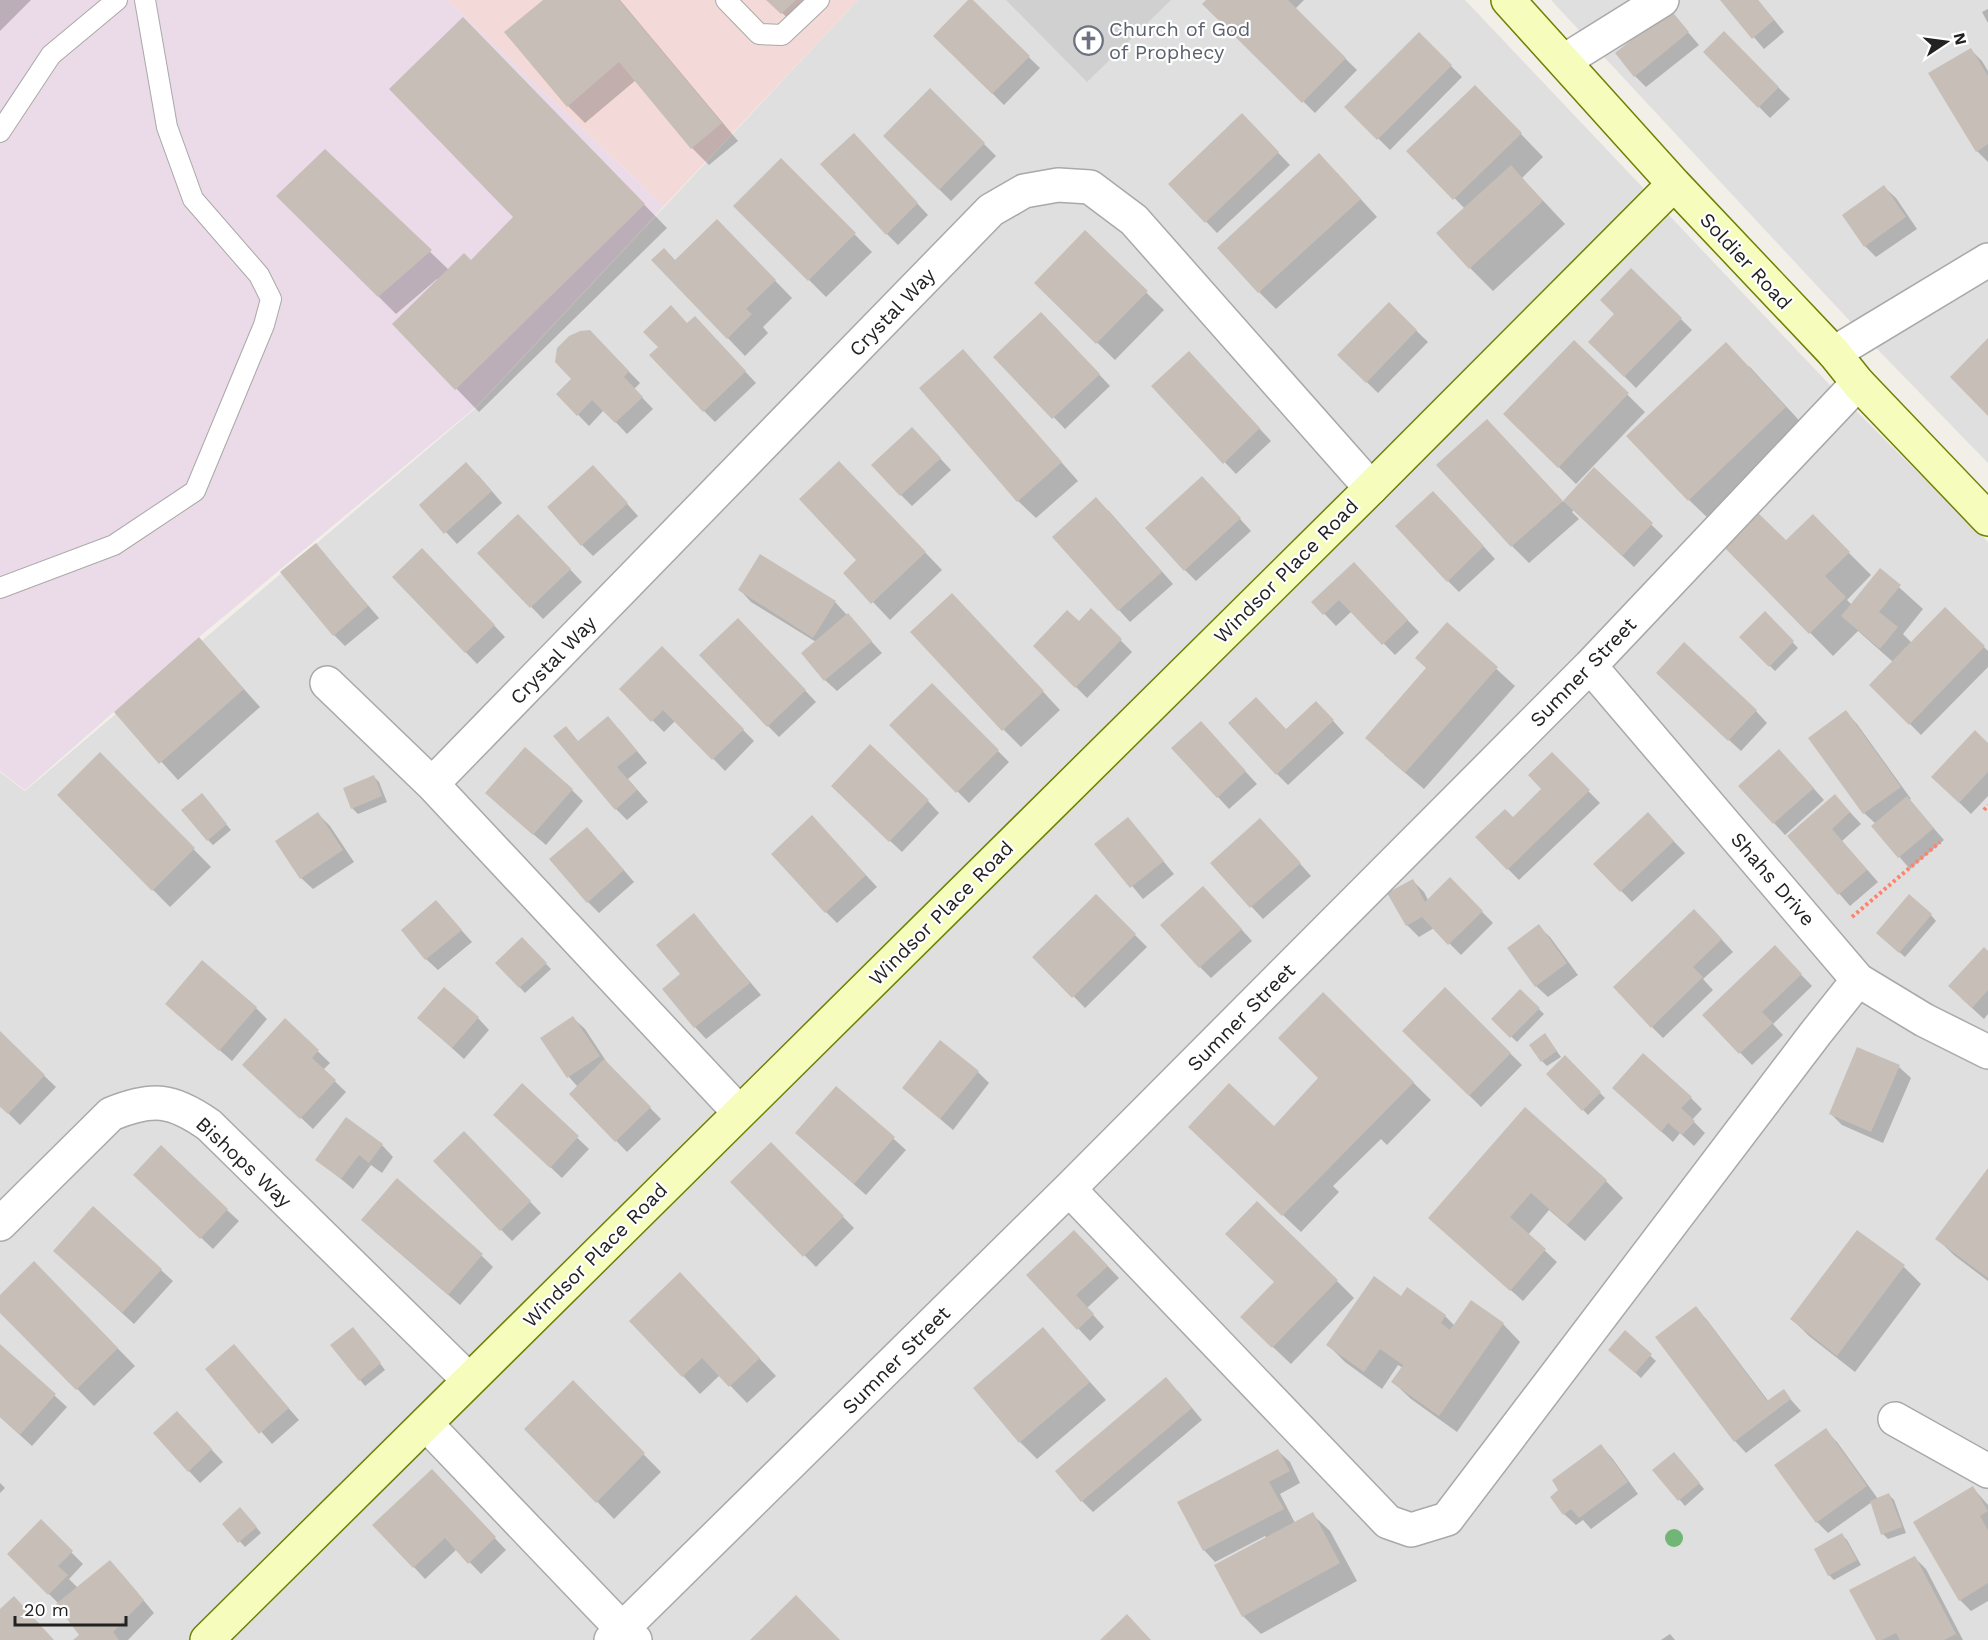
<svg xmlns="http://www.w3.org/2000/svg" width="1988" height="1640" viewBox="0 0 1988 1640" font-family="'Work Sans',sans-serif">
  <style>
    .residential { fill: #e0dfdf }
    .commercial { fill: #f3dad8 }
    .industrial { fill: #ebdae7 }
    .religious { fill: #d0d0d0 }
    .shadow { fill: #0003 }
    .building { fill: #c7bfb7 }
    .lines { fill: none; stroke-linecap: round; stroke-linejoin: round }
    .lane-casing { stroke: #a9a9a9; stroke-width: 22 }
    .street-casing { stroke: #a9a9a9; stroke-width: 36 }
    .secondary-casing { stroke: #6d8100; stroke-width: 36 }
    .path { stroke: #ff826d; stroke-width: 4; stroke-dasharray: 3 3; stroke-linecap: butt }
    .lane { stroke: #fff; stroke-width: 20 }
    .street { stroke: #fff; stroke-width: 33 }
    .secondary { stroke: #f6fcbc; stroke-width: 33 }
    .tree { fill: #71b676 }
    .labels { text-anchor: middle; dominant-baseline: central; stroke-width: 4.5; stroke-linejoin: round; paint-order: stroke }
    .worship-label { font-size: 20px; fill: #5b616d; stroke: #fff; text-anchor: start }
    .street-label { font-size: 20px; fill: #222; stroke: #fff }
  </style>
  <rect width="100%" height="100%" fill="#f2efe8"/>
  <path class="residential" d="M858 0H1465L1829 384 1988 542V1640H0V772L25 791 477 407Z
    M1551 0H1988V463L1847 318Z"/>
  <path class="commercial" d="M447 0H858L664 206Z"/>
  <path class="industrial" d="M0 0H447L664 206 477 406 199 637 25 790 0 771Z"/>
  <path class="religious" d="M1006 0H1171L1087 82Z"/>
  <path class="shadow" d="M0 0H31L0 31Z
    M545 0H620L738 141 709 165 692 148 636 80 585 123 568 106Z
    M768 0H819L794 24Z
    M970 0 1040 68 1004 105 935 36Z
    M1208 0H1304L1295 9 1357 70 1315 113 1204 4Z
    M1722 0H1758L1784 32 1764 49Z
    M1988 9V23L1982 12Z
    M1670 11 1699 45 1646 87 1635 76Z
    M1724 33 1790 99 1770 118 1705 52Z
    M1419 34 1462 77 1390 150 1346 107Z
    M485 41 667 228 479 412 394 324 438 280 437 279 396 314 278 196 325 151 449 270 471 262 516 218Z
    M1970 49 1982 61 1988 71V162L1977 151Z
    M930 90 996 156 951 201 885 136Z
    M1498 110 1543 157 1522 178 1565 224 1493 291 1470 268 1465 209 1409 151Z
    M1242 115 1290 165 1217 233 1170 184Z
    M865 147 928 215 898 245 887 234Z
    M781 160 872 252 826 297 735 206Z
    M1337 173 1377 217 1276 309 1259 292Z
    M1884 187 1896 198 1917 229 1876 257 1865 246Z
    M717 221 792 298 763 327 768 333 745 356 653 260 676 262Z
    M1085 232 1164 310 1115 360 1036 283Z
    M1631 270 1692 330 1636 388 1590 342 1616 314Z
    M1389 304 1428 342 1378 393 1339 355Z
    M687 325 706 330 756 383 715 422 704 411Z
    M1053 325 1110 386 1065 429 996 357Z
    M590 332 640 383 634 389 653 409 627 434 604 410 589 426 558 394 573 379Z
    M1574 342 1645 412 1576 484 1505 414Z
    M963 351 1078 481 1036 518 1018 501Z
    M1200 364 1271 441 1236 474 1153 387Z
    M1749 366 1808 430 1712 522 1689 500Z
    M1504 439 1563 502 1594 469 1663 536 1634 567 1574 510 1572 512 1579 519 1529 563 1512 546Z
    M923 440 951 470 912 506 901 495Z
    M478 475 502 503 457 544 421 505Z
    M605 479 638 516 593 556 582 545Z
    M856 480 942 570 890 620 873 602 858 560Z
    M1213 489 1251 531 1196 581 1185 570Z
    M1445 504 1495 559 1459 592 1448 581Z
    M1108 510 1173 584 1130 622 1119 610Z
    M1812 516 1871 575 1847 600 1852 605 1880 570 1923 609 1903 634 1912 643 1945 609 1988 651V667L1921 735 1871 685 1893 662 1858 631 1833 656 1725 546 1786 542Z
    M530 527 582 582 543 619 479 553Z
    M316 545 379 618 345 646 334 635Z
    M761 556 835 602 882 653 837 691 825 680 816 642 751 602 740 590Z
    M434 561 505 637 477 664 394 577Z
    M1365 576 1419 632 1395 655 1352 611 1336 626 1313 602Z
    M1091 610 1132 652 1087 698 1035 646 1079 623Z
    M969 612 1060 710 1021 747 1003 729Z
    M1765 613 1798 648 1775 671 1741 637Z
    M1447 624 1515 686 1424 789 1384 755 1427 669Z
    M750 632 816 702 779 737 768 726Z
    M199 639 260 707 178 780 117 713Z
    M662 648 754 741 725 771 676 720 664 732 621 689Z
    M932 685 1009 762 969 803 891 725Z
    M1669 685 1756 711 1767 723 1741 751Z
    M1846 712 1857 724 1911 799 1909 800 1944 840 1910 869 1873 827 1876 824 1864 813Z
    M1327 714 1344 733 1288 785 1277 774 1286 730Z
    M619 729 647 763 628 779 648 802 627 820 616 809 579 742Z
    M1212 735 1257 784 1229 809 1218 797Z
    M1988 745V796L1971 814 1933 777Z
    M100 754 211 867 170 907 59 795Z
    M1552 754 1600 803 1519 880 1508 869 1513 819 1543 789Z
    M1791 763 1824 800 1785 835 1774 823Z
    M374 777 379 782 387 802 358 814 352 808Z
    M572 790 583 801 546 845 499 805Z
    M1835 796 1861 824 1842 841 1878 882 1850 906 1789 836Z
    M844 798 928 801 939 813 902 852Z
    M207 801 231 830 213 845 208 840Z
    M318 814 330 826 354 862 313 889 301 878Z
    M1128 819 1174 874 1143 899 1097 844Z
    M1659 826 1685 853 1632 902 1595 864Z
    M823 829 877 887 837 923 826 912Z
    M1272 832 1311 876 1263 919 1212 864Z
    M598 840 634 882 599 913 588 902Z
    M1450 879 1493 923 1461 955 1434 928 1419 937 1407 925 1389 894 1413 881 1424 892 1428 900Z
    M1096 896 1147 947 1085 1008 1035 957Z
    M1214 899 1252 941 1211 978 1200 967Z
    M436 902 472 942 438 970 426 959Z
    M694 915 761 995 706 1039 695 1027 682 975Z
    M1931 915 1936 921 1905 957 1883 938Z
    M1706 922 1733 952 1703 979 1713 990 1663 1038 1652 1027Z
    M1538 926 1550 937 1578 975 1548 997 1536 986Z
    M522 939 551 969 525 993 497 963Z
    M1988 953V1014L1984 1019 1961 998Z
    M1786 959 1812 986 1773 1024 1783 1035 1752 1065 1704 1015Z
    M1445 989 1522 1065 1481 1107 1404 1031Z
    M1520 991 1544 1014 1517 1042 1493 1019Z
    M1323 994 1431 1100 1387 1145 1381 1139 1333 1186 1339 1192 1301 1232 1208 1144 1288 1142 1318 1081Z
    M167 1004 256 1008 267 1019 232 1061Z
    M478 1018 489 1030 464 1059 431 1029Z
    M573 1018 585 1029 610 1067 661 1119 627 1152 571 1094 578 1087 569 1077 542 1038Z
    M285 1020 330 1063 323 1070 346 1092 313 1129 256 1076Z
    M0 1034 56 1087 20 1125 0 1105Z
    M1545 1035 1561 1057 1547 1066 1542 1061Z
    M1565 1058 1605 1098 1588 1115 1549 1074Z
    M1899 1067 1911 1078 1883 1143 1842 1125 1830 1113Z
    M978 1072 989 1083 953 1130 904 1088Z
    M522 1085 589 1149 562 1178 506 1126Z
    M837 1088 906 1150 866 1195 809 1145Z
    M1691 1098 1702 1109 1692 1120 1705 1133 1694 1146 1680 1133 1673 1142 1625 1099Z
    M464 1133 541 1213 512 1241 435 1161Z
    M771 1144 854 1228 816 1267 732 1182Z
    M382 1145 393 1157 382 1173 371 1165 353 1189 317 1159Z
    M1988 1171V1281L1955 1256 1937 1239Z
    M1606 1181 1623 1198 1585 1241 1549 1210 1528 1235 1557 1262 1523 1301 1442 1229 1469 1183Z
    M146 1186 227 1210 239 1221 213 1249Z
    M93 1208 173 1281 134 1324 66 1262Z
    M374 1231 482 1256 493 1267 460 1305Z
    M1086 1243 1119 1278 1087 1308 1104 1327 1090 1341 1028 1275Z
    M34 1263 135 1366 94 1406 0 1311V1297Z
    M1904 1267 1921 1284 1855 1372 1809 1336 1792 1319Z
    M1337 1281 1354 1298 1291 1364 1259 1334Z
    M1407 1289 1445 1316 1455 1326 1503 1324 1520 1342 1457 1432 1411 1399 1393 1382 1403 1368 1398 1365 1382 1389 1345 1362 1328 1345 1401 1298Z
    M697 1292 776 1376 747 1403 720 1375 700 1394 683 1376Z
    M1696 1308 1707 1320 1769 1402 1783 1391 1801 1411 1746 1453 1735 1441 1658 1337Z
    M1043 1329 1106 1400 1037 1459 1020 1442Z
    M1626 1333 1656 1361 1641 1378 1616 1355Z
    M358 1334 385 1370 365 1386 332 1345Z
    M0 1346 67 1407 32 1446 0 1417Z
    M234 1346 299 1420 272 1444 207 1369Z
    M573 1383 661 1472 614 1519 526 1429Z
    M1178 1391 1202 1420 1093 1512 1082 1501Z
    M189 1425 223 1462 200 1483 189 1471Z
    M1825 1430 1837 1442 1878 1499 1889 1495 1894 1500 1906 1533 1888 1539 1883 1534 1872 1502 1828 1533 1817 1522Z
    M1601 1446 1612 1458 1638 1494 1591 1529 1583 1520 1576 1525 1564 1514Z
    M1278 1451 1290 1462 1300 1483 1280 1494 1295 1523 1312 1514 1330 1531 1357 1581 1261 1634 1243 1616 1267 1539 1265 1536 1215 1562 1204 1550Z
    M1679 1459 1704 1489 1685 1506 1654 1470Z
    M0 1483 5 1488 0 1493Z
    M443 1483 506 1550 481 1574 457 1549 425 1579 375 1525Z
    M1973 1488 1988 1505V1601L1971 1611 1960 1600Z
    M246 1515 261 1533 245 1547 224 1524Z
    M41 1522 83 1564 69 1579 78 1588 121 1573 154 1613 128 1640H75L81 1635 59 1604 9 1554Z
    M1842 1535 1847 1540 1861 1565 1834 1580 1829 1575Z
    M1914 1557 1926 1569 1963 1640H1877Z
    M1670 1634 1675 1640H1661Z"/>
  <path class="building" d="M543 0H619L722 123 691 149 619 62 567 107 504 32Z
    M766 0H796L781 14Z
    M968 0H973L1030 56 992 94 933 36Z
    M1206 0H1288L1346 58 1302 103 1202 4Z
    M1720 0H1758L1774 20 1752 39Z
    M1670 9 1689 32 1634 77 1615 53Z
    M463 17 645 204 455 390 392 324 464 253 471 260 513 217 389 89Z
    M1724 31 1779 87 1758 108 1703 52Z
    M1419 32 1452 65 1377 140 1344 107Z
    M1971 48 1988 76V144L1976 152 1928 73Z
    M1475 85 1522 133 1453 200 1406 151Z
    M930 88 985 143 939 190 883 136Z
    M1242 113 1279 152 1205 223 1168 184Z
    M854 133 918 203 886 235 820 164Z
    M325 149 432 250 378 297 276 196Z
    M1319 153 1361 199 1258 293 1217 248Z
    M781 158 856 233 808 281 733 206Z
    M1511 165 1543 201 1469 269 1436 233Z
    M1884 185 1906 217 1864 247 1842 215Z
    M717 219 776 280 746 309 752 314 727 339 651 260 664 248 675 260Z
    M1085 230 1148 291 1096 344 1034 283Z
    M1631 268 1682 318 1624 377 1588 342 1614 314 1600 300Z
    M1389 302 1417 330 1366 383 1337 355Z
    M671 305 687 323 695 316 746 371 703 412 649 355 658 347 643 332Z
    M1041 312 1100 374 1052 419 993 357Z
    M590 330 629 371 624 377 643 397 615 423 592 400 577 416 556 394 571 379 555 362 557 348 569 336 580 331Z
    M1988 338V416L1950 377Z
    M1574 340 1629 393 1558 468 1503 414Z
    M1726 342 1786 407 1688 501 1626 436Z
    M963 349 1062 462 1017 502 919 388Z
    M1189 351 1260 428 1223 464 1151 386Z
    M1487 419 1563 501 1594 467 1653 523 1622 556 1563 501 1511 547 1436 465Z
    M912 427 941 458 900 496 871 465Z
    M839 461 926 552 871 604 843 573 856 560 799 499Z
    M466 462 492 491 444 534 419 505Z
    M593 465 628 503 581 546 547 507Z
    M1202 476 1241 518 1184 571 1145 528Z
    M1433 491 1484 546 1447 582 1395 526Z
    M1096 497 1162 572 1118 611 1052 537Z
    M1757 512 1786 540 1813 514 1850 552 1825 576 1846 597 1809 634 1723 546Z
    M518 514 571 569 530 608 477 553Z
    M316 543 368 606 333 636 280 572Z
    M422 548 495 625 465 653 392 577Z
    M760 554 836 601 813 638 738 590Z
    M1354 562 1408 620 1382 645 1339 600 1323 615 1311 602Z
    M1880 568 1901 585 1879 612 1898 627 1880 649 1841 616Z
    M952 593 1044 691 1002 731 910 632Z
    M1945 607 1985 646 1909 725 1869 685Z
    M1091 608 1122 639 1075 688 1033 646 1067 610 1079 621Z
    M1765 611 1794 641 1769 667 1739 637Z
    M848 613 872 641 824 681 801 653Z
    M738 618 806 690 767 727 699 655Z
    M1447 622 1498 667 1405 773 1365 738 1426 668 1415 658Z
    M199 637 244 689 159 764 114 712Z
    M1684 642 1757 710 1728 741 1656 673Z
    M662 646 744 729 712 760 663 710 651 722 619 689Z
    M932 683 999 750 956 793 889 725Z
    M1256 697 1286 729 1316 701 1334 720 1276 775 1228 723Z
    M1846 710 1901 787 1863 814 1808 738Z
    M608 716 637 751 617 767 637 790 615 810 553 736 566 726 578 741Z
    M1201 721 1246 771 1217 798 1171 748Z
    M1975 730 1988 743V772L1959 803 1931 777Z
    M870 744 929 800 889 842 831 786Z
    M525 747 573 789 533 835 485 793Z
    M1779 749 1814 788 1773 824 1738 786Z
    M100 752 195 848 152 891 57 795Z
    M1552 752 1590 790 1507 870 1475 837 1505 809 1513 817 1541 789 1528 775Z
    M374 775 382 796 351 809 343 788Z
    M202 793 227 824 207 841 181 810Z
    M1835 794 1850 812 1832 829 1867 870 1838 895 1787 836Z
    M1907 796 1934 828 1898 858 1871 826Z
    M318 812 343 850 300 879 275 841Z
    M1648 812 1674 841 1620 892 1593 864Z
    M812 815 866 875 825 913 771 854Z
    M1128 817 1164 861 1130 888 1094 844Z
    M1260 818 1301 863 1250 908 1210 863Z
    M587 827 624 870 587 903 549 859Z
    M1450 877 1483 911 1448 945 1422 917 1406 926 1387 893 1413 879 1425 902Z
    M1203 886 1242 929 1199 968 1160 925Z
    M1096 894 1136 934 1072 998 1032 957Z
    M1909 894 1932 914 1899 953 1876 933Z
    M436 900 462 930 425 960 401 930Z
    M1694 909 1722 939 1693 967 1703 977 1651 1028 1613 987Z
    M694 913 750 983 694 1028 662 989 680 974 656 945Z
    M1539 924 1567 963 1535 987 1507 948Z
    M522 937 547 963 519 988 495 963Z
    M1775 945 1802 974 1762 1012 1773 1023 1739 1054 1702 1015Z
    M1984 947 1988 951V990L1972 1008 1948 986Z
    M202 960 257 1007 219 1051 165 1004Z
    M444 987 479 1017 452 1048 417 1018Z
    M1445 987 1511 1053 1469 1096 1402 1031Z
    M1520 989 1540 1008 1510 1038 1491 1019Z
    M1323 992 1414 1082 1282 1216 1188 1127 1229 1083 1274 1126 1318 1078 1278 1038Z
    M573 1016 600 1056 567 1078 540 1038Z
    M285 1018 319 1050 312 1058 336 1080 300 1119 242 1065Z
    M0 1031 45 1075 8 1114 0 1107Z
    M1545 1033 1557 1051 1541 1062 1529 1045Z
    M940 1040 979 1071 940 1119 902 1088Z
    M1857 1047 1900 1065 1871 1132 1829 1114Z
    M1643 1053 1692 1097 1681 1108 1695 1121 1682 1135 1668 1123 1661 1132 1612 1088Z
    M1565 1055 1601 1092 1582 1111 1546 1074Z
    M604 1059 651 1107 615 1142 569 1094Z
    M522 1083 579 1136 550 1168 493 1115Z
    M836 1086 895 1137 854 1184 795 1133Z
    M1525 1107 1607 1180 1567 1225 1531 1193 1510 1217 1546 1249 1510 1291 1428 1218Z
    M346 1117 383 1144 369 1163 359 1155 341 1179 315 1160Z
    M464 1131 531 1201 500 1231 433 1161Z
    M771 1142 844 1216 803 1257 730 1182Z
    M161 1145 228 1209 200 1239 133 1175Z
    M1988 1168V1278L1935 1239Z
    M397 1178 483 1254 448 1295 361 1220Z
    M1257 1201 1338 1280 1272 1348 1240 1317 1274 1282 1225 1234Z
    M93 1206 162 1269 122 1313 53 1251Z
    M1074 1230 1108 1266 1076 1295 1094 1314 1077 1330 1026 1275Z
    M1857 1230 1905 1265 1837 1356 1790 1319Z
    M34 1261 118 1348 76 1390 0 1313V1295Z
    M680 1272 760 1358 729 1387 702 1358 682 1377 629 1321Z
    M1374 1276 1401 1296 1407 1287 1446 1315 1441 1323 1450 1330 1471 1300 1504 1323 1439 1416 1391 1382 1403 1365 1380 1349 1364 1372 1326 1345Z
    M1696 1306 1767 1401 1784 1389 1791 1399 1734 1442 1655 1337Z
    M353 1327 381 1363 359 1381 330 1345Z
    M1043 1327 1090 1382 1019 1443 973 1388Z
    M1625 1330 1652 1354 1635 1373 1608 1350Z
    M0 1344 56 1394 20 1435 0 1417Z
    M234 1344 289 1408 259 1434 205 1369Z
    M1166 1377 1192 1408 1081 1502 1055 1471Z
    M573 1380 645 1453 596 1503 524 1429Z
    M177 1411 212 1449 188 1472 153 1433Z
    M1826 1428 1867 1486 1816 1523 1774 1465Z
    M1601 1444 1628 1482 1579 1518 1571 1509 1563 1515 1550 1497 1558 1490 1552 1480Z
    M1278 1449 1290 1471 1269 1482 1284 1509 1203 1551 1177 1502Z
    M1674 1452 1700 1483 1678 1501 1652 1470Z
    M432 1469 496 1537 468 1564 445 1538 413 1568 372 1525Z
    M1973 1486 1988 1511 1980 1516 1988 1530V1583L1959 1601 1913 1522Z
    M1889 1493 1902 1527 1881 1535 1870 1501Z
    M240 1507 257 1527 238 1543 222 1524Z
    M1313 1512 1340 1563 1242 1617 1214 1565Z
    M41 1519 73 1551 58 1566 68 1575 48 1595 7 1554Z
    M1842 1533 1857 1560 1828 1576 1814 1549Z
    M1915 1556 1956 1634 1944 1640H1900L1896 1633 1882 1640H1876L1849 1590Z
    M110 1560 144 1600 113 1632 119 1640H73L79 1635 56 1604Z
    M796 1595 840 1640H750Z
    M14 1596 54 1640H0V1609Z
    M1127 1614 1151 1640H1100Z"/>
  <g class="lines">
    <defs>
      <path id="lane" d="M726 0 759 34 782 35 819 0
        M0 132 51 55 117 0
        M0 588 114 545 195 491 264 325 271 299 259 275 193 199 167 127 145 0"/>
      <path id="street" d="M1564 61 1662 0
        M1834 353 1988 260
        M1590 666 1858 980 1924 1020 1988 1052
        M327 683 432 784 739 1112
        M432 784 991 210 1024 191 1058 185 1090 187 1134 220 1371 488
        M1069 1189 1388 1522 1411 1530 1447 1519 1815 1034 1858 980
        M0 1224 111 1114C153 1097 172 1099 209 1125L469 1380
        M1895 1419 1988 1471
        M426 1424 622 1629 635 1640
        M611 1640 1069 1189 1590 666 1858 383"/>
      <path id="secondary" d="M1508 0 1674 184 1834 353 1858 383 1988 519
        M207 1640 1371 488 1674 184"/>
    </defs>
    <use href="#lane" class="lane-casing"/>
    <use href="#street" class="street-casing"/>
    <use href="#secondary" class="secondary-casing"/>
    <path class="path" d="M1984 810 1988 805
      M1852 917 1940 842"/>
    <use href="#lane" class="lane"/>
    <use href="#street" class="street"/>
    <use href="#secondary" class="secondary"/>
  </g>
  <circle class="tree" cx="1674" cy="1538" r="9"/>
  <defs>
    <symbol id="church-ring" viewBox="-11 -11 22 22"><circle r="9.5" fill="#fff" stroke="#6b7280" stroke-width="1.5"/><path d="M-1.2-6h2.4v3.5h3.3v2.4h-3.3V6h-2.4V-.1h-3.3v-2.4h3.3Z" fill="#6b7280"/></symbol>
  </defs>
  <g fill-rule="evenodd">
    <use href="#church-ring" x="1072" y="24" width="33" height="33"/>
  </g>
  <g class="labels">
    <g class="worship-label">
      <text x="1109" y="29">Church of God<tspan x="1109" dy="23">of Prophecy</tspan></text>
    </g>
    <g class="street-label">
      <text transform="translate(1746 261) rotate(47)">Soldier Road</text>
      <text transform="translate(892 312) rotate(-46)">Crystal Way</text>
      <text transform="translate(1286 571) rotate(-45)">Windsor Place Road</text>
      <text transform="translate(553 660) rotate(-46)">Crystal Way</text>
      <text transform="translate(1583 672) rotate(-46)">Sumner Street</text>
      <text transform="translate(1773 879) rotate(49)">Shahs Drive</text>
      <text transform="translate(941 913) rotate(-45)">Windsor Place Road</text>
      <text transform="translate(1241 1017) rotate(-45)">Sumner Street</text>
      <text transform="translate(244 1162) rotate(43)">Bishops Way</text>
      <text transform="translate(595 1255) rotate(-45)">Windsor Place Road</text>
      <text transform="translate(896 1360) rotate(-45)">Sumner Street</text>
    </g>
  </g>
  <g transform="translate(1946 42) rotate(77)" stroke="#ffffff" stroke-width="4.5" paint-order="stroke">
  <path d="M0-4.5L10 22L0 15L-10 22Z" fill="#222222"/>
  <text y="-9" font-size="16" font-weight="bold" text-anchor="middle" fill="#222222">N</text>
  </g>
  <path d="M15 1616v9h111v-9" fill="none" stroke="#222222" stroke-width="3"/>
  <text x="24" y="1616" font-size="18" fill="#222222" stroke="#ffffff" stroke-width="4.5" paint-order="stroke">20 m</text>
</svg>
